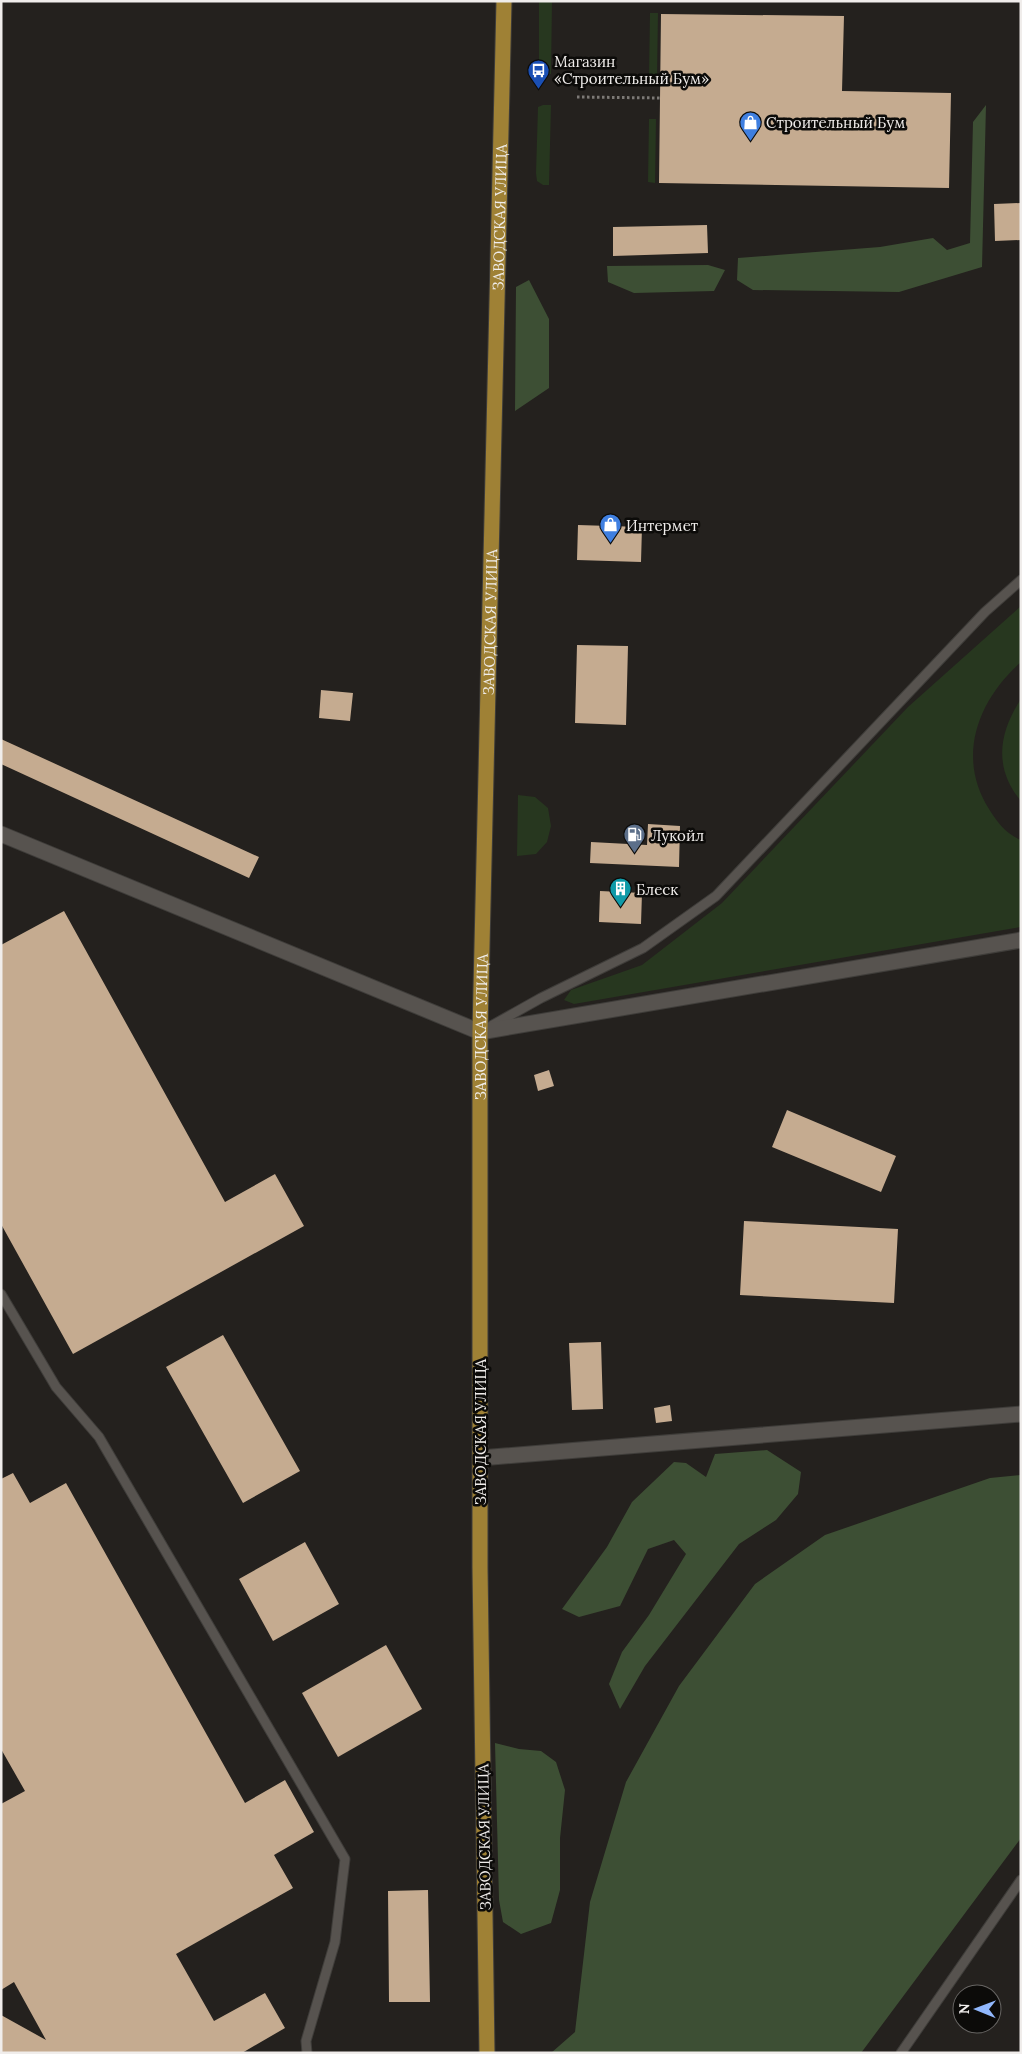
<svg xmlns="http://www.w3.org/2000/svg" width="1022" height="2054" viewBox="0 0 1022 2054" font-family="Lora,serif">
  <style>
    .green { fill: #27371f }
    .forest { fill: #3d4f34 }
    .building { fill: #c5ab90 }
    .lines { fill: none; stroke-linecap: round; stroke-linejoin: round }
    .service-casing { stroke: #3f3d3a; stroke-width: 11 }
    .minor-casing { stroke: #3f3d3a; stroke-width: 17 }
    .primary-casing { stroke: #3f3d3a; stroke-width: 17 }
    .path { stroke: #7c7976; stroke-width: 3; stroke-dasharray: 2.5 2.5; stroke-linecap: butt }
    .service { stroke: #57534f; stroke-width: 9 }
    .minor { stroke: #57534f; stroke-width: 15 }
    .primary { stroke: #9f8135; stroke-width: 15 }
    .labels { text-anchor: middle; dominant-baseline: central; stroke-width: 5; stroke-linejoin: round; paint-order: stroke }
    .poi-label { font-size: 15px; fill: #f0edeb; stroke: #0c0b09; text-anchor: start }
    .street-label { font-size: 15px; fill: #f0edeb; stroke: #0c0b09 }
  </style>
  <rect width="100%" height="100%" fill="#24211e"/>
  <path class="green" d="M539 1H552L551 74H544L539 70Z
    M650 13H658L657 77H649Z
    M543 105H551L549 185H543L537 181 536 173 538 107Z
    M649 119H656L655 183 648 182Z
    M1021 606V662C978 700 956 757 989 809 997 822 1006 834 1021 840V927L574 1004 564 1000 571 990 642 965 722 903 908 707Z
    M1021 699V801C993 768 999 732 1021 699Z
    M518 795 535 797 548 808 551 826 547 842 536 854 517 856Z"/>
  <path class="forest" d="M986 105 982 267 899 292 753 290 737 280 738 258 880 247 933 238 947 250 970 243 973 122Z
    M708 265 725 270 714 291 634 293 608 282 607 266Z
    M529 280 549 319V388L515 411 516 287Z
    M767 1450 801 1472 798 1494 776 1520 739 1544 645 1666 620 1709 609 1684 622 1652 649 1615 686 1554 674 1540 648 1549 620 1606 579 1617 562 1609 607 1547 632 1502 674 1462 686 1463 706 1477 715 1454Z
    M1021 1475V1838L861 2053H551L575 2032 590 1902 626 1782 679 1686 755 1584 825 1535 990 1478Z
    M495 1743 519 1749 541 1751 556 1762 565 1790 560 1838V1890L551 1923 521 1934 503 1922 499 1900Z"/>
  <path class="building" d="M661 14 844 16 842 91 951 93 949 188 659 183Z
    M1021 203V240L995 241 994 204Z
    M707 225 708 253 613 256V227Z
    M578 525 642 527 641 562 577 560Z
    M577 645 628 646 626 725 575 723Z
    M321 690 353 693 350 721 319 718Z
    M1 739 259 857 249 878 1 764Z
    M648 824 680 826 679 867 590 863 591 842 647 845Z
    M600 891 642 893 641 924 599 922Z
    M64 911 225 1202 275 1174 304 1226 73 1354 1 1224V945Z
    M549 1070 554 1086 538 1091 534 1075Z
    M787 1110 896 1156 881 1192 772 1147Z
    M744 1221 898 1229 894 1303 740 1295Z
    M223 1335 300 1471 243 1503 166 1367Z
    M601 1342 603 1409 572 1410 569 1343Z
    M670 1405 672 1421 656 1423 654 1408Z
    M13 1473 30 1503 66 1483 245 1803 285 1780 314 1832 274 1855 293 1888 176 1954 214 2021 265 1993 285 2028 242 2053H1V2015L46 2040 14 1982 1 1990V1804L25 1791 1 1749V1479Z
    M305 1542 339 1604 273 1641 239 1579Z
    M386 1645 422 1709 338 1757 302 1693Z
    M428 1890 430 2002H389L388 1891Z"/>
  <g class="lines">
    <defs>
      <path id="service" d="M491 1026 541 998 643 948 716 896 985 612 1021 580
        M1 1294 56 1387 99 1437 345 1859 335 1942 306 2041 307 2053
        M901 2053 1021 1880"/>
      <path id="minor" d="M1 834 480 1032 1021 940
        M480 1458 1021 1414"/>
      <g id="primary">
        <path id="s1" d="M487 2053 480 1568V1032L504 1"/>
      </g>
    </defs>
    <use href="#service" class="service-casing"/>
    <use href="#minor" class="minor-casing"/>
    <use href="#primary" class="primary-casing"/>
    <path class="path" d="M577 97 660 98"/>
    <use href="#service" class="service"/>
    <use href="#minor" class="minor"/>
    <use href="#primary" class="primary"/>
  </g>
  <defs>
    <symbol id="bus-pin" viewBox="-11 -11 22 30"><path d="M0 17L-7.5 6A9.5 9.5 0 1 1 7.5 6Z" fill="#1a4fb4" stroke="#0c0b09"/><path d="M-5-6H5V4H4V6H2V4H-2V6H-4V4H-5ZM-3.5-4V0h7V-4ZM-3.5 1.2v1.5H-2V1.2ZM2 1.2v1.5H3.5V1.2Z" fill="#fff"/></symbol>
    <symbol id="shop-pin" viewBox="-11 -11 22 30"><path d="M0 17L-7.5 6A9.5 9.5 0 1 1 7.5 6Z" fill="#3f7fe0" stroke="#0c0b09"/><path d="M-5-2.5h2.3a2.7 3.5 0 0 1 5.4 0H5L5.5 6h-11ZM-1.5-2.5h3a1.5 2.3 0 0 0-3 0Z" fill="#fff"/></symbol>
    <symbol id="fuel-pin" viewBox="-11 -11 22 30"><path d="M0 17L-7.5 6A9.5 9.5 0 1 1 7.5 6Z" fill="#5c6f8a" stroke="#0c0b09"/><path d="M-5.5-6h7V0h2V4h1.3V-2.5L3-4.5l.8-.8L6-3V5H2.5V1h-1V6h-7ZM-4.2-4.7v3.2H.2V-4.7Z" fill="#fff"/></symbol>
    <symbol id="building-pin" viewBox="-11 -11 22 30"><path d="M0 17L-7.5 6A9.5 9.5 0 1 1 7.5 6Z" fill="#0f9aa8" stroke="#0c0b09"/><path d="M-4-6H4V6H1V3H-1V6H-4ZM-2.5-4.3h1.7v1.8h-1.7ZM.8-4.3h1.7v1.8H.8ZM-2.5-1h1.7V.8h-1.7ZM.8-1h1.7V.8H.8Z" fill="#fff"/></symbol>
  </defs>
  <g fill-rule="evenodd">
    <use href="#bus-pin" x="526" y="58" width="25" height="34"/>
    <use href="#shop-pin" x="738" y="110" width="25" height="34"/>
    <use href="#shop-pin" x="598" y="512" width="25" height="34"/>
    <use href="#fuel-pin" x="622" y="822" width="25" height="34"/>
    <use href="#building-pin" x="608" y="876" width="25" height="34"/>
  </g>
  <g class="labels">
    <g class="poi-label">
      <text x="554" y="61">Магазин<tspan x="554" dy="17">«Строительный Бум»</tspan></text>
      <text x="766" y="122">Строительный Бум</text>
      <text x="626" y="525">Интермет</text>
      <text x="651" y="835">Лукойл</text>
      <text x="636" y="889">Блеск</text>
    </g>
    <g class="street-label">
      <text stroke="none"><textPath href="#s1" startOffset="1836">ЗАВОДСКАЯ УЛИЦА</textPath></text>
      <text stroke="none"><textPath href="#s1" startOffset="1431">ЗАВОДСКАЯ УЛИЦА</textPath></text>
      <text stroke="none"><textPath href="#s1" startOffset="1026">ЗАВОДСКАЯ УЛИЦА</textPath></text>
      <text transform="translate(480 1432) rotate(-90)">ЗАВОДСКАЯ УЛИЦА</text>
      <text transform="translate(484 1837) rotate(-91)">ЗАВОДСКАЯ УЛИЦА</text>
    </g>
  </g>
  <rect width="1022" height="2054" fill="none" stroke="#f0edeb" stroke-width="5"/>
  <g transform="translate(977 2009) rotate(271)"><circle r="24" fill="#0c0b09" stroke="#676563"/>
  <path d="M0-4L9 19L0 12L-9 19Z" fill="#91b8fd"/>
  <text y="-8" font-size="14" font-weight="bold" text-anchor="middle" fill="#f0edeb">N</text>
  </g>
</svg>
